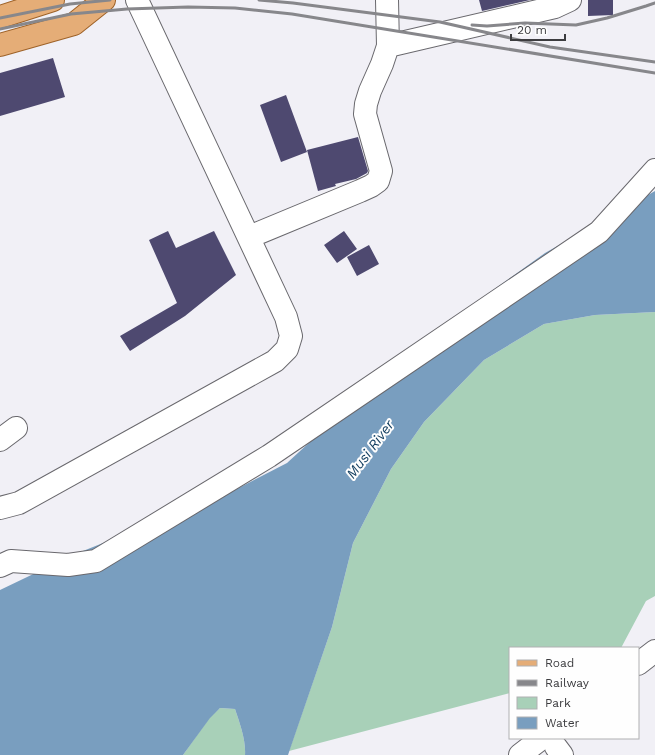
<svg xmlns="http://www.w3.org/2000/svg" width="655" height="755" viewBox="0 0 655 755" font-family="'Work Sans',sans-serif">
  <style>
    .green { fill: #a8d0b8 }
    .water { fill: #799ebf }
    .building { fill: #4e4970 }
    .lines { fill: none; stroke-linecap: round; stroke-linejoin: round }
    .minor-casing { stroke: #69686d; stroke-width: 24 }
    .major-casing { stroke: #9e6228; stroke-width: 24 }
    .minor { stroke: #fff; stroke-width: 22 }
    .major { stroke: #e5ad77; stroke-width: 22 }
    .rail { stroke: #87878b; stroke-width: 3 }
    .labels { text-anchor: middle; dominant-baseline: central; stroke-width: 4; stroke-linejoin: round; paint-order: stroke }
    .water-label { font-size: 14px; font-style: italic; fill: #113d5f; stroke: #fefefe }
  </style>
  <rect width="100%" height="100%" fill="#f1f0f6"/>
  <path class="green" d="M655 312V596L646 601 621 648H510V693L289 751 332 627 353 543 391 469 424 422 484 360 544 324 595 315Z
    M220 708 235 709C240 724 246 740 245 755H183L210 717Z"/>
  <path class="water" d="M655 191V312L595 315 544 324 484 360 424 422 391 469 353 543 332 627 288 755H245C246 740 240 724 235 709L220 708 210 718 183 755H0V590L73 555 233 491 287 463 371 386 454 318 545 253Z"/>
  <path class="building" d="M479 0H530L482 11Z
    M588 0H613V15L588 16Z
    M53 58 65 97 0 116V73Z
    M286 95 307 152 281 162 260 105Z
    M358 137 368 171 367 173 356 179 335 184 336 186 318 191 307 150Z
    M168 231 176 248 214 231 236 275 185 316 130 351 120 336 177 303 149 240Z
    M344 231 357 249 337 263 324 245Z
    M369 245 379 264 357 276 347 257Z"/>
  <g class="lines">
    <defs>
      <path id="minor" d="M388 46 555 7 570 0
        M249 237 360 191 371 186 378 181 381 171 365 114 366 104 370 91 382 64 388 46 387 0
        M0 440 16 428
        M0 508 19 503 275 361 287 349 291 336 286 317 137 0
        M0 566 11 561 68 565 96 561 269 456 599 232 655 170
        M638 664 655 651
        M556 747 562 755
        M520 755 542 738"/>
      <path id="major" d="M0 17 53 0
        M0 45 74 24 104 0"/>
    </defs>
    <use href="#minor" class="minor-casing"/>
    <use href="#major" class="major-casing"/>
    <use href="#minor" class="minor"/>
    <use href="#major" class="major"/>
    <path class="rail" d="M259 0 293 3 440 22 550 47 655 62
      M0 18 70 4 110 0
      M472 25 487 26 525 23 576 25 607 18 646 6 655 3
      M0 29 71 14 127 9 188 7 235 8 292 14 655 73"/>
  </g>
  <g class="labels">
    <g class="water-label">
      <text transform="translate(370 449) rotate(-53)">Musi River</text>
    </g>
  </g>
  <rect x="509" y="647" width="130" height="92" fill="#fefefe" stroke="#b0b0b2"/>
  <rect x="517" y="660" width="20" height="6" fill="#e5ad77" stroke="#b0b0b2"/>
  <text x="545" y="667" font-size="12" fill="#3c3c3f">Road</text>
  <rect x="517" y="680" width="20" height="6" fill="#87878b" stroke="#b0b0b2"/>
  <text x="545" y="687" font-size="12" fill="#3c3c3f">Railway</text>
  <rect x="517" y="697" width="20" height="12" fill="#a8d0b8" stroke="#b0b0b2"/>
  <text x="545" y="707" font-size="12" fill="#3c3c3f">Park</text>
  <rect x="517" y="717" width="20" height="12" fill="#799ebf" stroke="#b0b0b2"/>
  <text x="545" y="727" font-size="12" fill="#3c3c3f">Water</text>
  <path d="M511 34v6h54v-6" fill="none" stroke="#3c3c3f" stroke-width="2"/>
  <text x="517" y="34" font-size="12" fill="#3c3c3f" stroke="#fefefe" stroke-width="3" paint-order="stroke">20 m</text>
</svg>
